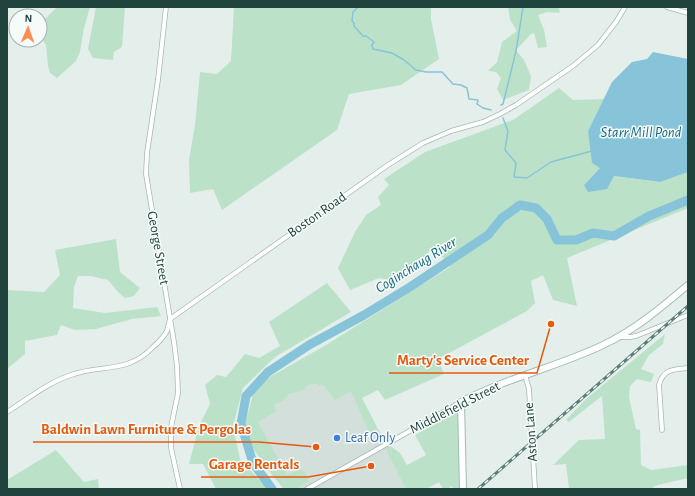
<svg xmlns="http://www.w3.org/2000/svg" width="695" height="496" viewBox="0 0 695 496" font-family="'Alegreya Sans',sans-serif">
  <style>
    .built { fill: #d2dfda }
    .green { fill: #bbe2c9 }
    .water { fill: #87c4d9 }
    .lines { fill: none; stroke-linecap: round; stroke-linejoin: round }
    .stream { stroke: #87c4d9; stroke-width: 1.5 }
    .river { stroke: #87c4d9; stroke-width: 9 }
    .minor-casing { stroke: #a6b8b3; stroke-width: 5.5 }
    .secondary-casing { stroke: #a1bcb5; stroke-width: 8 }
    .minor { stroke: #fff; stroke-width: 4 }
    .secondary { stroke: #fff; stroke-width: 6 }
    .rail-casing { stroke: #5c7e78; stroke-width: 3 }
    .rail { stroke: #f5fbf9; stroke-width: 1.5; stroke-dasharray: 4.5; stroke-linecap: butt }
    .shop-dot { fill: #3f7fe0; stroke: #f5fbf9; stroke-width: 1.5 }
    .labels { text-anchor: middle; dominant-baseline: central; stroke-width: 3; stroke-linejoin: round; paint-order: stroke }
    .street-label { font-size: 14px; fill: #21433d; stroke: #f5fbf9 }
    .shop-label { font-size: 14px; fill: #366cbe; stroke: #f5fbf9; text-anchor: start }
    .water-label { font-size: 15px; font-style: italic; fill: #146886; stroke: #f5fbf9 }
    .leader { fill: none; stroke: #e8590c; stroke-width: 1.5 }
    .callout-dot { fill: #e8590c; stroke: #f5fbf9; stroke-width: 1.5 }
    .callout-label { font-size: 15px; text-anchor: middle; font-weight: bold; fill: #e8590c; stroke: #f5fbf9; stroke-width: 3; stroke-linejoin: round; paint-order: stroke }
  </style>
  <rect width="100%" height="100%" fill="#e4efeb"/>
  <path class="built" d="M313 384 352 391 370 435 377 427 389 445V456L406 489H296L309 481 287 476 257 422 277 411 274 405 283 401 289 394 303 391 307 386Z"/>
  <path class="green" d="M57 7H80L81 9 82 7H90L84 28 80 52 76 61 57 78 50 73 48 66 46 45 40 36V22L46 18Z
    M96 7H125L122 47 114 52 113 60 93 58 88 49Z
    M234 7H431V19L439 59 401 85 349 94 337 130 222 210 213 189 190 193 189 160 195 125 200 72 217 74 231 61Z
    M508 7H557L560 10 559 13 547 12 538 15 544 30 547 47 538 48 534 33 531 34 516 50 524 60 531 76 529 90 503 100 497 89 501 78 496 72 488 71 497 62 502 42 517 31 510 20Z
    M559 88 573 100 604 99 588 131 600 168 584 185 613 176 659 182 688 172V208L567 258 577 306 553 300 543 275 531 281 535 303 527 311 438 359 444 374 385 400 378 390 362 398 377 427 370 435 351 391 335 400 324 386 313 384 307 386 303 391 289 394 283 401 274 405 277 411 258 422 287 475 299 470 304 471 307 476 309 481 296 489H284L272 475 250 444 245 425 254 390 273 375 326 345 450 267 434 246 414 269 395 281 379 278 350 290 338 268 355 232 366 215 381 205 378 197 389 185 384 179 425 152 513 120Z
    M116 239 120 272 140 288 134 296 125 298 118 292 108 280 91 276H78L74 287 73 308 105 313 157 307 161 316 132 319 96 329 75 330 61 325 57 335 25 341V354L7 369V290L44 292 60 275 55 250Z
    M327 283 351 312 275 357 243 388 233 426 240 459 268 489H216L203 464H189L199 426 210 404 205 385 217 375 226 377 245 354 259 358 280 346 269 322Z
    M665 334 663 344 649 355 641 369 654 374 651 382 637 379 630 386 629 397 636 429 640 430 641 465 651 470 688 465V478L654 486 653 489H569L566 464 553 465 579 440 605 439 602 396 569 422 566 420 586 399Z
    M457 412 458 415 460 489H453L452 486 448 489H443L439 482 426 489H406L389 456 386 448 389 445 400 453 407 465 426 455 415 435Z
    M56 450 84 482 98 479 99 489H7V480Z"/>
  <path class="water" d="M653 52 688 59V172L660 182 614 176 607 189 588 192 584 185 600 168 592 163 588 131 612 82 632 62 647 59Z"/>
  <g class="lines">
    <path class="stream" d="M358 7 353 12 352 21 354 23V26L363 36H366L374 42 372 45 373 49 392 53 404 60 416 70 426 72H442L453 84 461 85 467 88 469 99 478 100 477 104 483 108 491 110
      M501 105 503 104 516 51 523 7
      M503 118 508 131 505 150 516 163 514 177 527 178 551 162 592 151"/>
    <path class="river" d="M272 489 253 463 241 424 246 396 268 372 309 345 364 315 410 287 488 235 502 218 520 205 536 208 547 219 557 240H576L593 233 614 236 649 216 688 200"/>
    <defs>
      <path id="minor" d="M166 7 158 80 147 153 146 174 174 342 177 366 178 393 171 427V448L180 489
        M667 7 688 13
        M619 337H630L636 336 688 315
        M525 375 529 389 535 489
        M7 412C28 399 47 383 71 375 101 364 128 374 153 347 158 343 164 336 167 331 168 327 169 323 170 319L388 165 423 143 451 131 483 122 500 114 516 105 573 66 598 45 616 22 625 7
        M662 430 659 385C663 369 674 369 688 368
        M307 489 461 402"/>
      <path id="secondary" d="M463 489 461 402C506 378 557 367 603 345 635 330 662 307 688 285"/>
    </defs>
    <use href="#minor" class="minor-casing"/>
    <use href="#secondary" class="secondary-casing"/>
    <use href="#minor" class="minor"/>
    <use href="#secondary" class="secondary"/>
    <defs>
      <path id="rail" d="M478 489 688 306"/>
    </defs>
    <use href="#rail" class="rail-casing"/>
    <use href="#rail" class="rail"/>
  </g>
  <circle class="shop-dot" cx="337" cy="438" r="4"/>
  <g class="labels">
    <g class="street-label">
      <text transform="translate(317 215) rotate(-35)">Boston Road</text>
      <text transform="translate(158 248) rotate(80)">George Street</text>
      <text transform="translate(455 408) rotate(-27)">Middlefield Street</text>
      <text transform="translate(531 432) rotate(-94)">Aston Lane</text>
    </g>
    <g class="shop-label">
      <text x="345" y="438">Leaf Only</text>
    </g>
    <g class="water-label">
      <text x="641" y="132">Starr Mill Pond</text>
      <text transform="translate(416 265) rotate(-32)">Coginchaug River</text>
    </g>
  </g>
  <path class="leader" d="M551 324L537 373H389M316 447L259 442H33M371 466L308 477H201"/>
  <g class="callout-dot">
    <circle cx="551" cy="324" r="4"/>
    <circle cx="316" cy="447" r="4"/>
    <circle cx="371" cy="466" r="4"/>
  </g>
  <g class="callout-label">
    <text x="463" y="365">Marty's Service Center</text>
    <text x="146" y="434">Baldwin Lawn Furniture &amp; Pergolas</text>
    <text x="254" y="469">Garage Rentals</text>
  </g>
  <rect width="695" height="496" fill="none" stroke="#21433d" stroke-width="16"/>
  <g transform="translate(28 28) rotate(2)"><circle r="19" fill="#f5fbf9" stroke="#a0b1ae"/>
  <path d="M0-3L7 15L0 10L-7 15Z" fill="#ff8d52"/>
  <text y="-6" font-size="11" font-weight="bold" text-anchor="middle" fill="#21433d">N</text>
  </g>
</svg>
